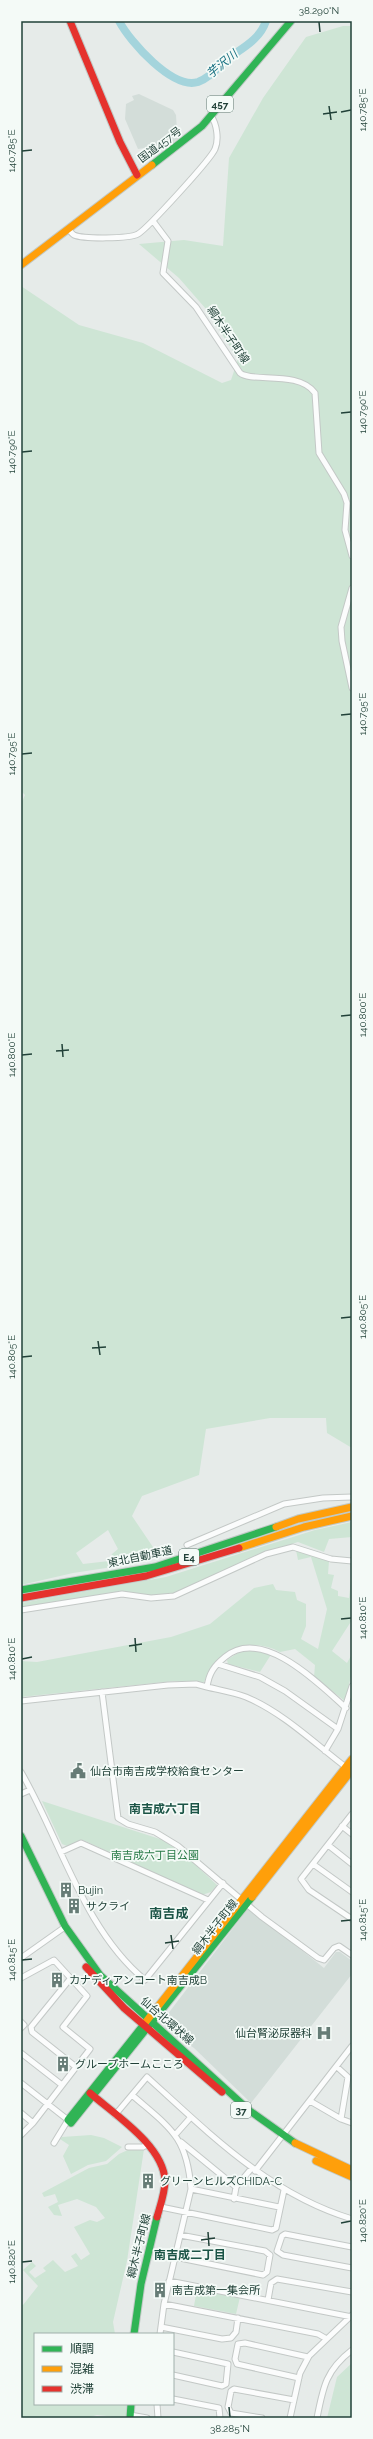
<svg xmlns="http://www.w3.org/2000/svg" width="373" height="2439" viewBox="0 0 373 2439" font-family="Raleway,'Noto Sans JP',sans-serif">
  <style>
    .built { fill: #d3ddd9 }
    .green { fill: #cee5d5; fill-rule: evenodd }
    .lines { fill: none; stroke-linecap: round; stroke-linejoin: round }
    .river { stroke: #a4d4dc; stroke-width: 8 }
    .street-casing { stroke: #c3c8c6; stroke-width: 7 }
    .fast-casing { stroke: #c1c9c6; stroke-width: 9 }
    .slow-casing { stroke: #c1c9c6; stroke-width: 9 }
    .jam-casing { stroke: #c1c9c6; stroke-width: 9 }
    .street { stroke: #fbfcfc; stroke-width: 5 }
    .fast { stroke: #30b455; stroke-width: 7 }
    .slow { stroke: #ff9f0a; stroke-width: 7 }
    .jam { stroke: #e5322d; stroke-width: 7 }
    .ticks { fill: none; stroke: #214138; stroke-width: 1.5 }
    .labels { text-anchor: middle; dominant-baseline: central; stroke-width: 3.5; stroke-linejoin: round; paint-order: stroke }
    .shield { fill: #f4faf7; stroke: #607871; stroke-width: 1 }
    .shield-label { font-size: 10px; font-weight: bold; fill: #214138 }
    .street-label { font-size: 11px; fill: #214138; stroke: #f4faf7 }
    .poi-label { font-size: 11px; fill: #214138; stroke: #f4faf7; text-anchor: start }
    .park-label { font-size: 11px; fill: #287b48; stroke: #f4faf7 }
    .water-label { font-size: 12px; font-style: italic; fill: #177081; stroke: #f4faf7 }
    .neighbourhood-label { font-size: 12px; font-weight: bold; fill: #1b5446; stroke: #f4faf7 }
    .quarter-label { font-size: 13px; font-weight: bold; fill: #1b5446; stroke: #f4faf7 }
    .neatline { fill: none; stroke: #214138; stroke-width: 1.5 }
    .ticks-label { font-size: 10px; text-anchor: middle; fill: #214138 }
  </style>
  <rect width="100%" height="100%" fill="#e6ebe9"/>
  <path class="built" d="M139 94 173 110 176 115 177 131 180 138 155 153 151 147 138 149 125 119 126 104 134 100 132 96Z
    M247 1910H251L324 1968 336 1952H340L352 1961V1974L251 2103 194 2048 165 2028 164 2019Z"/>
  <path class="green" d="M343 26H352V1448L327 1433 326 1418H270L206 1429 199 1475 142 1496 132 1516 159 1556 139 1563 73 1573 21 1585V804L25 795 21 791V286L79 325 143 343 222 383 231 380 238 359 206 309 179 278 139 244 184 240 223 246 229 158 263 98 306 37ZM108 1530 118 1549 112 1554 109 1561 83 1564 76 1553Z
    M352 1522V1537L329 1539 324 1552 298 1542C287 1546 274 1549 263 1554 229 1569 179 1602 142 1594 102 1597 60 1598 21 1609V1603L27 1602 166 1577 315 1530Z
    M296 1550 309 1552 329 1561 328 1574 334 1575 331 1588 338 1591V1596L349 1598 352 1571V1620L332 1651 347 1663 352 1654V1672L345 1701 314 1677 315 1665 295 1649 280 1652C250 1635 217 1652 204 1682L174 1681 21 1697V1661L37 1662 171 1637 210 1624 254 1588 273 1584 276 1590 295 1592 297 1600 306 1604V1626L301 1639 318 1649 327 1609 311 1557 298 1560Z
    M244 1649 272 1653 260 1672 228 1664 227 1660Z
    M42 1801 163 1840 186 1856 217 1885 211 1892 202 1895 83 1840 67 1846 62 1844Z
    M91 2135 104 2138 122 2147 106 2161 88 2165 71 2174 63 2156 69 2145 60 2139 62 2137Z
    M144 2149 127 2261 113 2322 115 2334H35V2404H126V2418L97 2415 86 2418H21V2304L23 2305 38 2286 23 2270 32 2262 36 2266 29 2272 35 2278 46 2271 43 2268 53 2260 65 2272 78 2266 71 2256 76 2253 81 2260 90 2254 74 2227 90 2220 97 2222 105 2218 96 2207 77 2199 58 2205 62 2216 54 2215 48 2207 58 2202 55 2194 44 2197 42 2193 89 2168 107 2164 119 2154 128 2150Z
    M197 2289 240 2297 236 2314 194 2306Z
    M352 2363V2418H327L337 2377Z"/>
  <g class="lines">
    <path class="river" d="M119 21C130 42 173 90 198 82 212 77 219 65 230 57 244 47 260 39 266 21"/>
    <defs>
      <path id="street" d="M153 221 168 241 163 273 196 307 240 373C252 383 299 370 315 393L319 453 344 494 347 503 345 530 352 556
        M68 229C70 231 72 234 74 235 83 239 129 239 138 234 148 228 211 159 215 149 219 140 217 124 211 116
        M352 588 341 627 342 641 352 688
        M187 1545 284 1504 323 1498 352 1497
        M21 1610 122 1594 151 1598 174 1596 266 1554 293 1547 331 1559 352 1561
        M218 1664 260 1677 285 1691 338 1729
        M102 1692 118 1818 128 1824 155 1832 178 1846 262 1917 318 1958 324 1960 334 1948 339 1946 352 1955
        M21 1701 168 1685 196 1684 207 1687
        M346 1708C318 1683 262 1626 225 1657 214 1666 209 1673 207 1687 219 1690 233 1692 246 1697 284 1713 315 1744 347 1768
        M325 1751 338 1729 352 1686
        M21 1772C60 1839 84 1930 145 1980L223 1883
        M21 1794 30 1790
        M352 1814 301 1879 309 1890 352 1919
        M342 1826 352 1834
        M328 1845 352 1864
        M61 1852 81 1843 208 1900
        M313 1864 352 1892
        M21 1958 62 1929
        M21 1978 54 1960 87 1996 63 2027 90 2049 33 2123 21 2135
        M70 1979 31 2027 32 2032 76 2067
        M21 2022 24 2025 21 2028
        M21 2053 62 2085
        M337 2067 348 2077 341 2119 352 2123
        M21 2083 68 2120 54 2143
        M132 2095C170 2128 187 2136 191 2189L164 2304 160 2334
        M310 2101 341 2119
        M21 2113 33 2123
        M115 2115 147 2077C210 2134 269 2194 352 2219
        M175 2135 191 2117
        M181 2142 236 2187
        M128 2147H143L148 2144
        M255 2171 352 2046
        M191 2189 279 2207
        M234 2199 236 2187 251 2169
        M161 2207 272 2230 276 2228 284 2190
        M352 2247 285 2234 282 2236 277 2251 283 2255 352 2268
        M175 2257 263 2275 267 2272 270 2255 265 2251 180 2235
        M169 2281 352 2317
        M268 2300 271 2283 277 2279 352 2292
        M164 2304 318 2334 325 2338
        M161 2327 222 2339 231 2338 236 2332 238 2318
        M173 2352 228 2364 226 2384 222 2386 173 2375
        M299 2378 237 2364 235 2359 238 2344 245 2343 308 2357
        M173 2399 219 2408 220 2418
        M157 2404 158 2418
        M130 2415 147 2418
        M262 2418 231 2413 228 2407 231 2391 234 2389 294 2400
        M290 2418 300 2373 309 2356 352 2315
        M317 2418C323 2387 326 2370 352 2350"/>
      <path id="fast" d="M152 165 202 126 291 21
        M21 1590 155 1567 276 1527
        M21 1836 65 1926 100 1975 250 2111 295 2143
        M145 2023 68 2120 71 2123 252 1897
        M134 2334 141 2284 157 2217
        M130 2418 131 2404"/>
      <path id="slow" d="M21 265 152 165
        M276 1527 298 1519 352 1507
        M239 1548 304 1527 352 1516
        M252 1897 352 1770
        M145 2023 352 1759
        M295 2143 352 2170
        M316 2161 352 2177"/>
      <path id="jam" d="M70 21 120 142 137 175
        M21 1598 146 1576 239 1548
        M86 1967 124 2008 222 2092
        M90 2093C114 2114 164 2146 165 2181 165 2193 160 2206 157 2217"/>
    </defs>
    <use href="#street" class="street-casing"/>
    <use href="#fast" class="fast-casing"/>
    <use href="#slow" class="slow-casing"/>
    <use href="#jam" class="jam-casing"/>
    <use href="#street" class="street"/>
    <use href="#fast" class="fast"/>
    <use href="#slow" class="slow"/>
    <use href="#jam" class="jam"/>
  </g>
  <path class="ticks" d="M319 22 320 32M329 106 331 120M341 112 351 110M323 114 337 112M22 151 32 150M341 413 351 412M22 452 32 451M341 715 351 714M22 754 32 753M341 1016 351 1015M62 1044 63 1057M56 1051 69 1050M22 1055 32 1054M341 1318 351 1317M98 1341 100 1355M92 1348 106 1347M22 1357 32 1356M341 1619 351 1618M135 1638 136 1652M129 1646 142 1644M22 1659 32 1657M341 1921 351 1920M171 1935 173 1949M165 1943 179 1941M22 1960 32 1959M341 2223 351 2221M208 2232 209 2246M201 2240 215 2238M22 2262 32 2261M229 2407 230 2417"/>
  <defs>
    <symbol id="civic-bare" viewBox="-9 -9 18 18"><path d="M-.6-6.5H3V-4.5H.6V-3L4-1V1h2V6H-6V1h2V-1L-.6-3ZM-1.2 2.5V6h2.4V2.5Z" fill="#667c76" stroke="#f4faf7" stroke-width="2.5" paint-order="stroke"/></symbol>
    <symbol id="building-bare" viewBox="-9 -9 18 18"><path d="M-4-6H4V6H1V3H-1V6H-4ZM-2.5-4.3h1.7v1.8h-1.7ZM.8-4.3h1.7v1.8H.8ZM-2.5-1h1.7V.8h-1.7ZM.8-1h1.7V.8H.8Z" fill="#667c76" stroke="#f4faf7" stroke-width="2.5" paint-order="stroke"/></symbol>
    <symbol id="hospital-bare" viewBox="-9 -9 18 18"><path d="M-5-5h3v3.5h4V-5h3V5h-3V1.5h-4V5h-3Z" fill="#667c76" stroke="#f4faf7" stroke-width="2.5" paint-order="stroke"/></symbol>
  </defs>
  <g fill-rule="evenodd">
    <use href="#civic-bare" x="67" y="1760" width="22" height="22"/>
    <use href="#building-bare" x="55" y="1879" width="22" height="22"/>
    <use href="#building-bare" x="63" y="1895" width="22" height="22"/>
    <use href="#building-bare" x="46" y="1969" width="22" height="22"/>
    <use href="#hospital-bare" x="313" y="2022" width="22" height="22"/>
    <use href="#building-bare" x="52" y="2053" width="22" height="22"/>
    <use href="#building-bare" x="137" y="2170" width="22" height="22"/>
    <use href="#building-bare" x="149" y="2279" width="22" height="22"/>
  </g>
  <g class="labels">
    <g class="shield">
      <rect x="207" y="96" width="26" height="16" rx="3"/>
      <rect x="179" y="1549" width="20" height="16" rx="3"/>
      <rect x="231" y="2102" width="20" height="16" rx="3"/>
    </g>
    <g class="shield-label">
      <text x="220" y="104">457</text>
      <text x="189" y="1557">E4</text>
      <text x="241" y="2110">37</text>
    </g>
    <g class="street-label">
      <text transform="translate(160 145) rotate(-37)">国道457号</text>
      <text transform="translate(228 335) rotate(56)">綱木半子町線</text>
      <text transform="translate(140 1557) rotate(-12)">東北自動車道</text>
      <text transform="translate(215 1927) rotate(-52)">綱木半子町線</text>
      <text transform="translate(167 2021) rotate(41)">仙台北環状線</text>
      <text transform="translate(139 2246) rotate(-76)">綱木半子町線</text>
    </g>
    <g class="poi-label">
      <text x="90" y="1771">仙台市南吉成学校給食センター</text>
      <text x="78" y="1890">Bujin</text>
      <text x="86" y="1906">サクライ</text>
      <text x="69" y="1980">カナディアンコート南吉成B</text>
      <text x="312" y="2033" text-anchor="end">仙台腎泌尿器科</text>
      <text x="75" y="2064">グループホームこころ</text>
      <text x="160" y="2181">グリーンヒルズCHIDA-C</text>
      <text x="172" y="2290">南吉成第一集会所</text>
    </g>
    <g class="park-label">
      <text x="155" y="1855">南吉成六丁目公園</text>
    </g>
    <g class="water-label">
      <text transform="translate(222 64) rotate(-40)">芋沢川</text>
    </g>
    <g class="neighbourhood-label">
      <text x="165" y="1809">南吉成六丁目</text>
      <text x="190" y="2255">南吉成二丁目</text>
    </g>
    <g class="quarter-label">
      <text x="169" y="1913">南吉成</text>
    </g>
  </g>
  <rect width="373" height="2439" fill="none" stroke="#f4faf7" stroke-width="44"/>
  <rect x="34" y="2333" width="140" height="72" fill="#f4faf7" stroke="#a0b0ab"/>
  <rect x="42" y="2346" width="20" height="6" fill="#30b455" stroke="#a0b0ab"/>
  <text x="70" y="2353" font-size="12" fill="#214138">順調</text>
  <rect x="42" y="2366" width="20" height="6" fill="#ff9f0a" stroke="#a0b0ab"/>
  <text x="70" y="2373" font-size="12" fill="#214138">混雑</text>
  <rect x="42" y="2386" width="20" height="6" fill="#e5322d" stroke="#a0b0ab"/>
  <text x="70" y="2393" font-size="12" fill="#214138">渋滞</text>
  <rect x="22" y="22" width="329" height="2395" class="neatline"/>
  <g class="ticks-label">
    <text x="319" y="14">38.290°N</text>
    <text transform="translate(362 110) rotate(-90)" y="4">140.785°E</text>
    <text transform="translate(11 151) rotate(-90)" y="4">140.785°E</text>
    <text transform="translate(362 412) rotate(-90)" y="4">140.790°E</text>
    <text transform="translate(11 452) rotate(-90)" y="4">140.790°E</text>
    <text transform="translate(362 714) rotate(-90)" y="4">140.795°E</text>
    <text transform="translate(11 754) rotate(-90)" y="4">140.795°E</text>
    <text transform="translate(362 1015) rotate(-90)" y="4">140.800°E</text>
    <text transform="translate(11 1055) rotate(-90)" y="4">140.800°E</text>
    <text transform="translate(362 1317) rotate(-90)" y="4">140.805°E</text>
    <text transform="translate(11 1357) rotate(-90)" y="4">140.805°E</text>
    <text transform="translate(362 1618) rotate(-90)" y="4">140.810°E</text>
    <text transform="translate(11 1659) rotate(-90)" y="4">140.810°E</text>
    <text transform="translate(362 1920) rotate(-90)" y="4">140.815°E</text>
    <text transform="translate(11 1960) rotate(-90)" y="4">140.815°E</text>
    <text transform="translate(362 2221) rotate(-90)" y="4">140.820°E</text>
    <text transform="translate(11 2262) rotate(-90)" y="4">140.820°E</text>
    <text x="230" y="2432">38.285°N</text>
  </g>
</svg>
